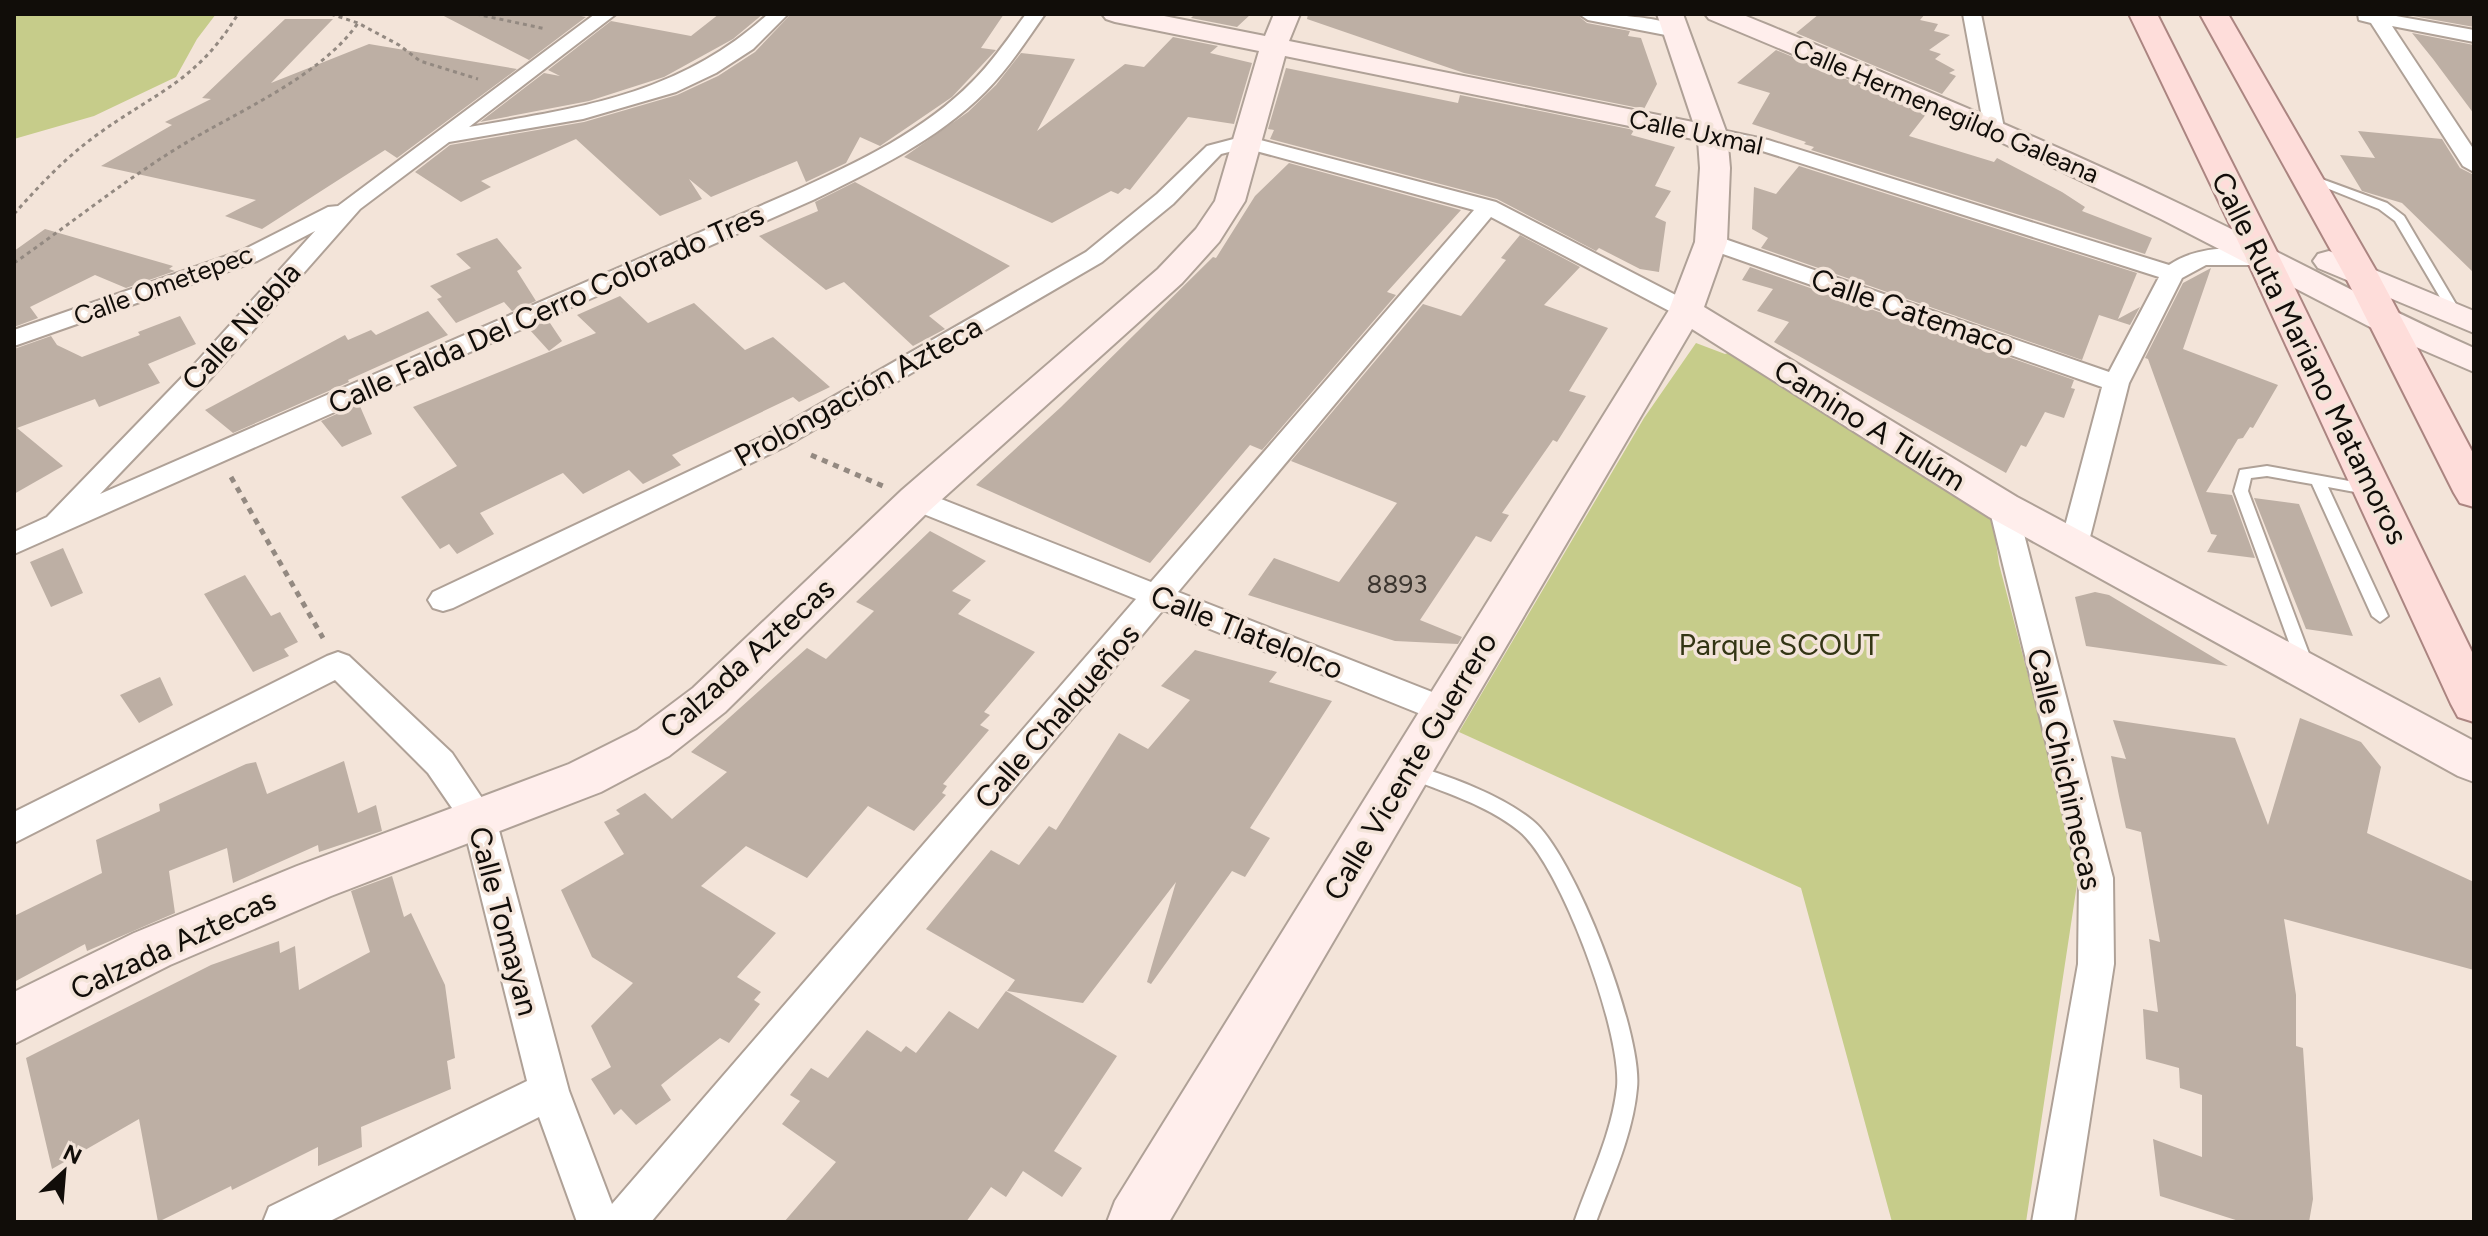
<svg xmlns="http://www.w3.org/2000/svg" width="2488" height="1236" viewBox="0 0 2488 1236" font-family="Figtree,sans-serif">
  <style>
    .green { fill: #c6cc8a }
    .building { fill: #bdafa4 }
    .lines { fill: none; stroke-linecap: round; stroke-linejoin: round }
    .lane-casing { stroke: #afa197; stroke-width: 4 }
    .street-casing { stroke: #afa197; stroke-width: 4 }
    .secondary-casing { stroke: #afa197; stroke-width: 4 }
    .primary-casing { stroke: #ab8581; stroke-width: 4 }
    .path-far1 { stroke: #938981; stroke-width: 3; stroke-dasharray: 4 4; stroke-linecap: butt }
    .path { stroke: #938981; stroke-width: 5; stroke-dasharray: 6 6; stroke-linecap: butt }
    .lane { fill: #fff; fill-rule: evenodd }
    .street { fill: #fff; fill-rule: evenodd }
    .secondary { fill: #ffeeec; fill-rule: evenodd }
    .primary { fill: #feddda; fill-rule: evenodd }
    .labels { text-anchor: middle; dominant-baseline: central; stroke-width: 7; stroke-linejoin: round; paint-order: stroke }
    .far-street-label { font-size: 26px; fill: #110d09; stroke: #f3e4d9 }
    .number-label { font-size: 26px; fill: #3c3630 }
    .street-label { font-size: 30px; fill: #110d09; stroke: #f3e4d9 }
    .park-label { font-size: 30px; fill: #333514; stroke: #f3e4d9 }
  </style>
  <rect width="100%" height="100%" fill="#f3e4d9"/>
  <path class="green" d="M14 14H216L197 39 176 77 94 116 14 139Z
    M1696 343 1725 354 1731 352 1992 514 1999 564 2079 871 2026 1222H1892L1801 888 1459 732 1644 418Z"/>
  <path class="building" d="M440 14H571L586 17 529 60Z
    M719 14H763L733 39 664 77 589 101 480 122 544 73 560 76 548 70 611 21 691 36Z
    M791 14H1004L981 48 996 50 952 97 880 146 860 137 846 163 806 182 797 161 711 197 689 179 702 199 660 216 576 139 481 181 491 187 461 202 415 172 450 145 584 122 677 95 718 76 755 52Z
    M1195 14H1251L1237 27 1191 18Z
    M1308 14H1576L1587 23 1630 31 1628 36 1641 38 1657 84 1644 109 1464 73 1307 19Z
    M1819 14H1925L1920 20 1938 24 1934 31 1950 35 1929 50 1941 54 1935 59 1955 70 1949 73 1956 76 1942 94 1796 33Z
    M2402 14H2474V27Z
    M285 19H333L271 83 369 44 517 69 397 158 385 150 262 229 225 216 256 200 101 166 172 125 165 122 211 99 202 98Z
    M2412 33 2474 45V114L2433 59Z
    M1173 37 1218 46 1210 53 1252 63 1234 124 1188 117 1130 190 1125 188 1118 194 1111 191 1052 223 904 157 968 112 996 85 1021 53 1075 59 1037 131 1125 64 1144 67Z
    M1776 50 1927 113 1909 136 1994 162 1997 158 2062 192 2085 207 2082 211 2152 238 2145 254 1811 150 1814 147 1804 144 1806 142 1752 124 1770 93 1737 83Z
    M1286 68 1458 103 1460 95 1634 130 1631 135 1675 147 1655 186 1671 191 1655 217 1666 222 1659 272 1640 269 1599 248 1596 251 1497 199 1270 139 1274 130 1268 129Z
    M2358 131 2442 139 2460 168 2474 175V273L2402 203 2362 191 2340 155 2375 158Z
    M1289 163 1461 210 1387 292 1396 295 1262 450 1250 445 1150 563 976 485 1061 407 1213 257 1216 258 1255 196Z
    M1799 166 2137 273 2118 319 2140 307 2130 325 2099 315 2082 360 1761 248 1768 238 1752 229 1754 187 1776 194Z
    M855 182 1010 266 929 316 945 329 913 346 844 282 826 290 759 236 818 211 815 202Z
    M45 229 173 266 169 269 175 271 126 288 95 275 30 307 38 318 14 327V251Z
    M1520 235 1580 267 1544 305 1608 328 1569 391 1586 396 1557 442 1553 440 1502 513 1509 515 1491 542 1476 536 1420 620 1462 637 1458 644 1395 641 1248 595 1274 558 1339 582 1397 503 1291 461 1423 304 1461 316 1506 260 1501 258Z
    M497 238 522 268 517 271 536 301 512 311 504 302 456 323 437 299 442 297 430 286 471 268 456 254Z
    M1750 267 2074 380 2071 388 2075 389 2064 418 2045 412 2026 447 2021 445 2006 473 1774 342 1789 322 1757 311 1773 289 1742 280Z
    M2211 268 2183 349 2278 385 2253 428 2250 427 2243 438 2238 439 2206 492 2232 495 2255 558 2207 552 2217 535 2211 534 2148 359 2145 358 2183 283Z
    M620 296 648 323 694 303 745 350 773 337 830 387 799 402 793 397 672 455 681 465 643 484 629 470 583 494 563 473 480 513 494 534 457 554 449 544 440 549 401 497 457 466 413 407 596 333 577 315Z
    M428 311 448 335 348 380 349 382 233 433 205 410 345 335 348 340 371 330 376 335Z
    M180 316 196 344 148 364 160 383 99 407 95 399 17 428 63 466 14 494V349L51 336 57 345 82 357 140 335 138 332Z
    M548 320 562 341 549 351 529 329Z
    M359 404 372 434 342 447 321 421Z
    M2254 498 2299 504 2353 636 2306 629Z
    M930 531 986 561 952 591 971 600 958 614 1035 652 984 712 990 715 980 725 989 730 943 784 947 786 942 793 946 795 914 831 868 806 807 878 746 846 701 886 776 933 737 977 761 992 754 1000 760 1004 729 1043 720 1038 661 1085 671 1100 636 1125 621 1109 614 1115 591 1079 611 1067 591 1026 633 983 592 957 561 890 624 854 604 822 620 814 616 810 645 793 672 819 727 772 691 752 807 648 826 659 874 611 856 602Z
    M63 548 83 593 51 607 30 562Z
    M245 575 271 616 280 612 298 642 284 649 289 656 253 672 204 594Z
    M2095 592 2109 595 2228 666 2086 646 2075 597Z
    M1195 650 1277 672 1269 682 1332 701 1250 828 1270 838 1245 877 1232 871 1151 984 1147 982 1176 882 1083 1003 1007 991 1015 980 926 929 991 850 1019 865 1049 826 1056 830 1119 733 1148 749 1190 700 1161 686Z
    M160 677 173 705 139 723 120 695Z
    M2300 718 2361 742 2381 767 2367 833 2474 882V970L2284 919 2296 995V1046L2303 1048 2313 1199 2309 1222H2242L2160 1196 2153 1139 2202 1157V1095L2180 1088 2179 1068 2146 1059 2143 1009 2158 1012 2149 939 2160 942 2141 832 2126 828 2119 796 2111 756 2126 759 2113 720 2235 738 2268 825Z
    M344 761 358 813 376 805 382 831 319 852 318 845 233 883 227 848 169 871 175 913 87 951 85 944 14 982V916L102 873 96 840 160 811 159 804 246 764 256 762 267 794Z
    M392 876 404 917 411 913 445 985 455 1058 447 1061 451 1089 361 1127 362 1147 318 1166V1147L232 1190 231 1186 158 1222 139 1119 52 1169 26 1058 211 965 279 941 280 953 295 946 299 990 370 952 351 891Z
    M1006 991 1117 1056 1054 1151 1082 1168 1062 1197 1023 1171 1006 1197 991 1187 966 1222H784L836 1162 782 1124 800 1101 790 1095 811 1068 828 1078 867 1030 901 1052 906 1046 916 1053 949 1011 978 1029Z"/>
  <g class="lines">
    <defs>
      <path id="lane" d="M2308 174 2387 203 2404 216 2463 316 2462 319 2457 320 2451 316 2395 221 2379 209 2304 179 2302 177Z
        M2267 466 2371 485 2378 490 2371 495 2328 487 2388 616 2380 622 2372 616 2312 484 2267 476 2251 478 2248 491 2314 667 2312 672H2300L2298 667 2234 491 2240 470Z
        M1410 764C1450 777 1498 793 1532 820 1574 853 1643 1034 1637 1088 1633 1134 1612 1179 1596 1222L1575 1220C1590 1177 1612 1133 1617 1087 1622 1033 1561 865 1519 831 1486 804 1442 792 1404 776L1401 771 1404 766Z"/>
      <path id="street" d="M595 14H616L469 127C581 108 681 94 768 14H788L753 49 716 73 676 92 583 119 449 142 360 209 211 378 100 494 797 190C860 161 924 131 973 81 993 61 1009 37 1026 14H1045C1026 41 1008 69 985 92 936 141 874 170 813 200L14 554V532L47 517 193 366 315 231 257 261 14 346V330L241 251 328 207 338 206Z
        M1579 14C1601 14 1671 16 1685 31L1676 37 1588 20Z
        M1963 14H1981L2004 128 2001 132 1994 134 1984 128Z
        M2358 14H2385L2474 30V42L2392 26 2474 150V172L2463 166 2371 23 2359 20Z
        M1712 128 1768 140 2169 265C2196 246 2239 245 2271 253L2275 258 2271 263 2263 265H2206L2182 278 2129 383 2088 545 2084 552 2074 555 2064 552 2060 545 2102 387 1703 247 1700 242 1703 237H1719L2109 372 2159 277 1756 149 1705 138 1702 134Z
        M1245 136 1496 202 1695 305 1698 310 1695 315H1677L1491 217 1178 592 1455 701 1460 710 1455 719 1444 723 1433 719 1163 610 651 1222H577L539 1117 328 1222H263L269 1207 527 1081 463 824 428 773 335 680 14 843V812L327 656 338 652 349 656 452 753 496 819 569 1091 612 1204 1136 599 906 507 902 500 906 493 916 490 926 493 1151 582 1474 210 1245 148 1221 154 1173 204 1102 262 786 446 453 608 443 611 433 608 428 600 433 592 768 434 1086 252 1157 194 1207 146Z
        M2003 497 2013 500 2017 507 2113 878 2114 964 2074 1222H2032L2078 964 2079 878 1989 507 1993 500Z"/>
      <path id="secondary" d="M1102 14H1154L1265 36 1274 14H1300L1289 41 1693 122 1657 14H1683L1727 134 1730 168 1727 242 1704 307 2017 497 2474 741V782L2458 776 1989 517 1692 329 1169 1222H1107L1115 1201 1669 310 1695 242 1700 168 1698 140 1285 56 1245 201 1219 242 1182 283 930 510 725 712 669 756 601 792 331 896 170 965 14 1044V992L134 933 297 866 569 764 637 730 693 688 902 490 1158 269 1196 229 1215 201 1259 51 1115 22 1106 19Z
        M1705 14H1741C1889 75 2036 135 2180 204 2279 251 2374 304 2474 348V372L2372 328 2161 219 1984 134 1709 19Z
        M2329 251 2474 311V333L2318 268 2313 261 2318 254Z"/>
      <path id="primary" d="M2129 14H2157L2280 258 2474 656V722L2458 717 2451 704 2246 258Z
        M2200 14H2228L2378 274 2474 455V507L2460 503 2454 493 2344 274Z"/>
    </defs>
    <use href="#lane" class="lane-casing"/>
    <use href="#street" class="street-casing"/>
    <use href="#secondary" class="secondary-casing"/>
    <use href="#primary" class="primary-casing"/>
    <path class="path-far1" d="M331 14 358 23 399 45 420 61 478 79
      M476 14 546 29
      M14 214C39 186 64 159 94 137 155 92 196 83 238 14
      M14 263C69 225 122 182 179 147 234 113 321 77 358 23"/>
    <path class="path" d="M811 455 883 486
      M231 477 323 638"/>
    <use href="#lane" class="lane"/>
    <use href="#street" class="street"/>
    <use href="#secondary" class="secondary"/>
    <use href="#primary" class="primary"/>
  </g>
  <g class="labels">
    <g class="far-street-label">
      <text transform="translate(1946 111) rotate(23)">Calle Hermenegildo Galeana</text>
      <text transform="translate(1696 132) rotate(12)">Calle Uxmal</text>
      <text transform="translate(163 285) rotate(-20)">Calle Ometepec</text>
    </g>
    <g class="number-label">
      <text x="1397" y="584">8893</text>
    </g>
    <g class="street-label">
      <text transform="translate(546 309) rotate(-24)">Calle Falda Del Cerro Colorado Tres</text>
      <text transform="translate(1913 312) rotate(19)">Calle Catemaco</text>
      <text transform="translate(241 326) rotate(-48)">Calle Niebla</text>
      <text transform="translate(2310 358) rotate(64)">Calle Ruta Mariano Matamoros</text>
      <text transform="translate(858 391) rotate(-29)">Prolongación Azteca</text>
      <text transform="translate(1870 425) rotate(32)">Camino A Tulúm</text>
      <text transform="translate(1247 632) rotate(22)">Calle Tlatelolco</text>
      <text transform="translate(747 658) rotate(-42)">Calzada Aztecas</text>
      <text transform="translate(1057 716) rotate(-49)">Calle Chalqueños</text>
      <text transform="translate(1410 766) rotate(-59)">Calle Vicente Guerrero</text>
      <text transform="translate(2065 769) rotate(77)">Calle Chichimecas</text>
      <text transform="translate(504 921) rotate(75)">Calle Tomayan</text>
      <text transform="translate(173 944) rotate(-25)">Calzada Aztecas</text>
    </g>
    <g class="park-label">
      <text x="1779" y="644">Parque SCOUT</text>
    </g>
  </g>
  <rect width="2488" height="1236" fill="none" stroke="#110d09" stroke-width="32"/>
  <g transform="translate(64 1172) rotate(26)" stroke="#f3e4d9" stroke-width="6" paint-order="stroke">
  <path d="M0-6L14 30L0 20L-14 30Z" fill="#110d09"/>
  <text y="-12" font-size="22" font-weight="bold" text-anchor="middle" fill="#110d09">N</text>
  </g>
</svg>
